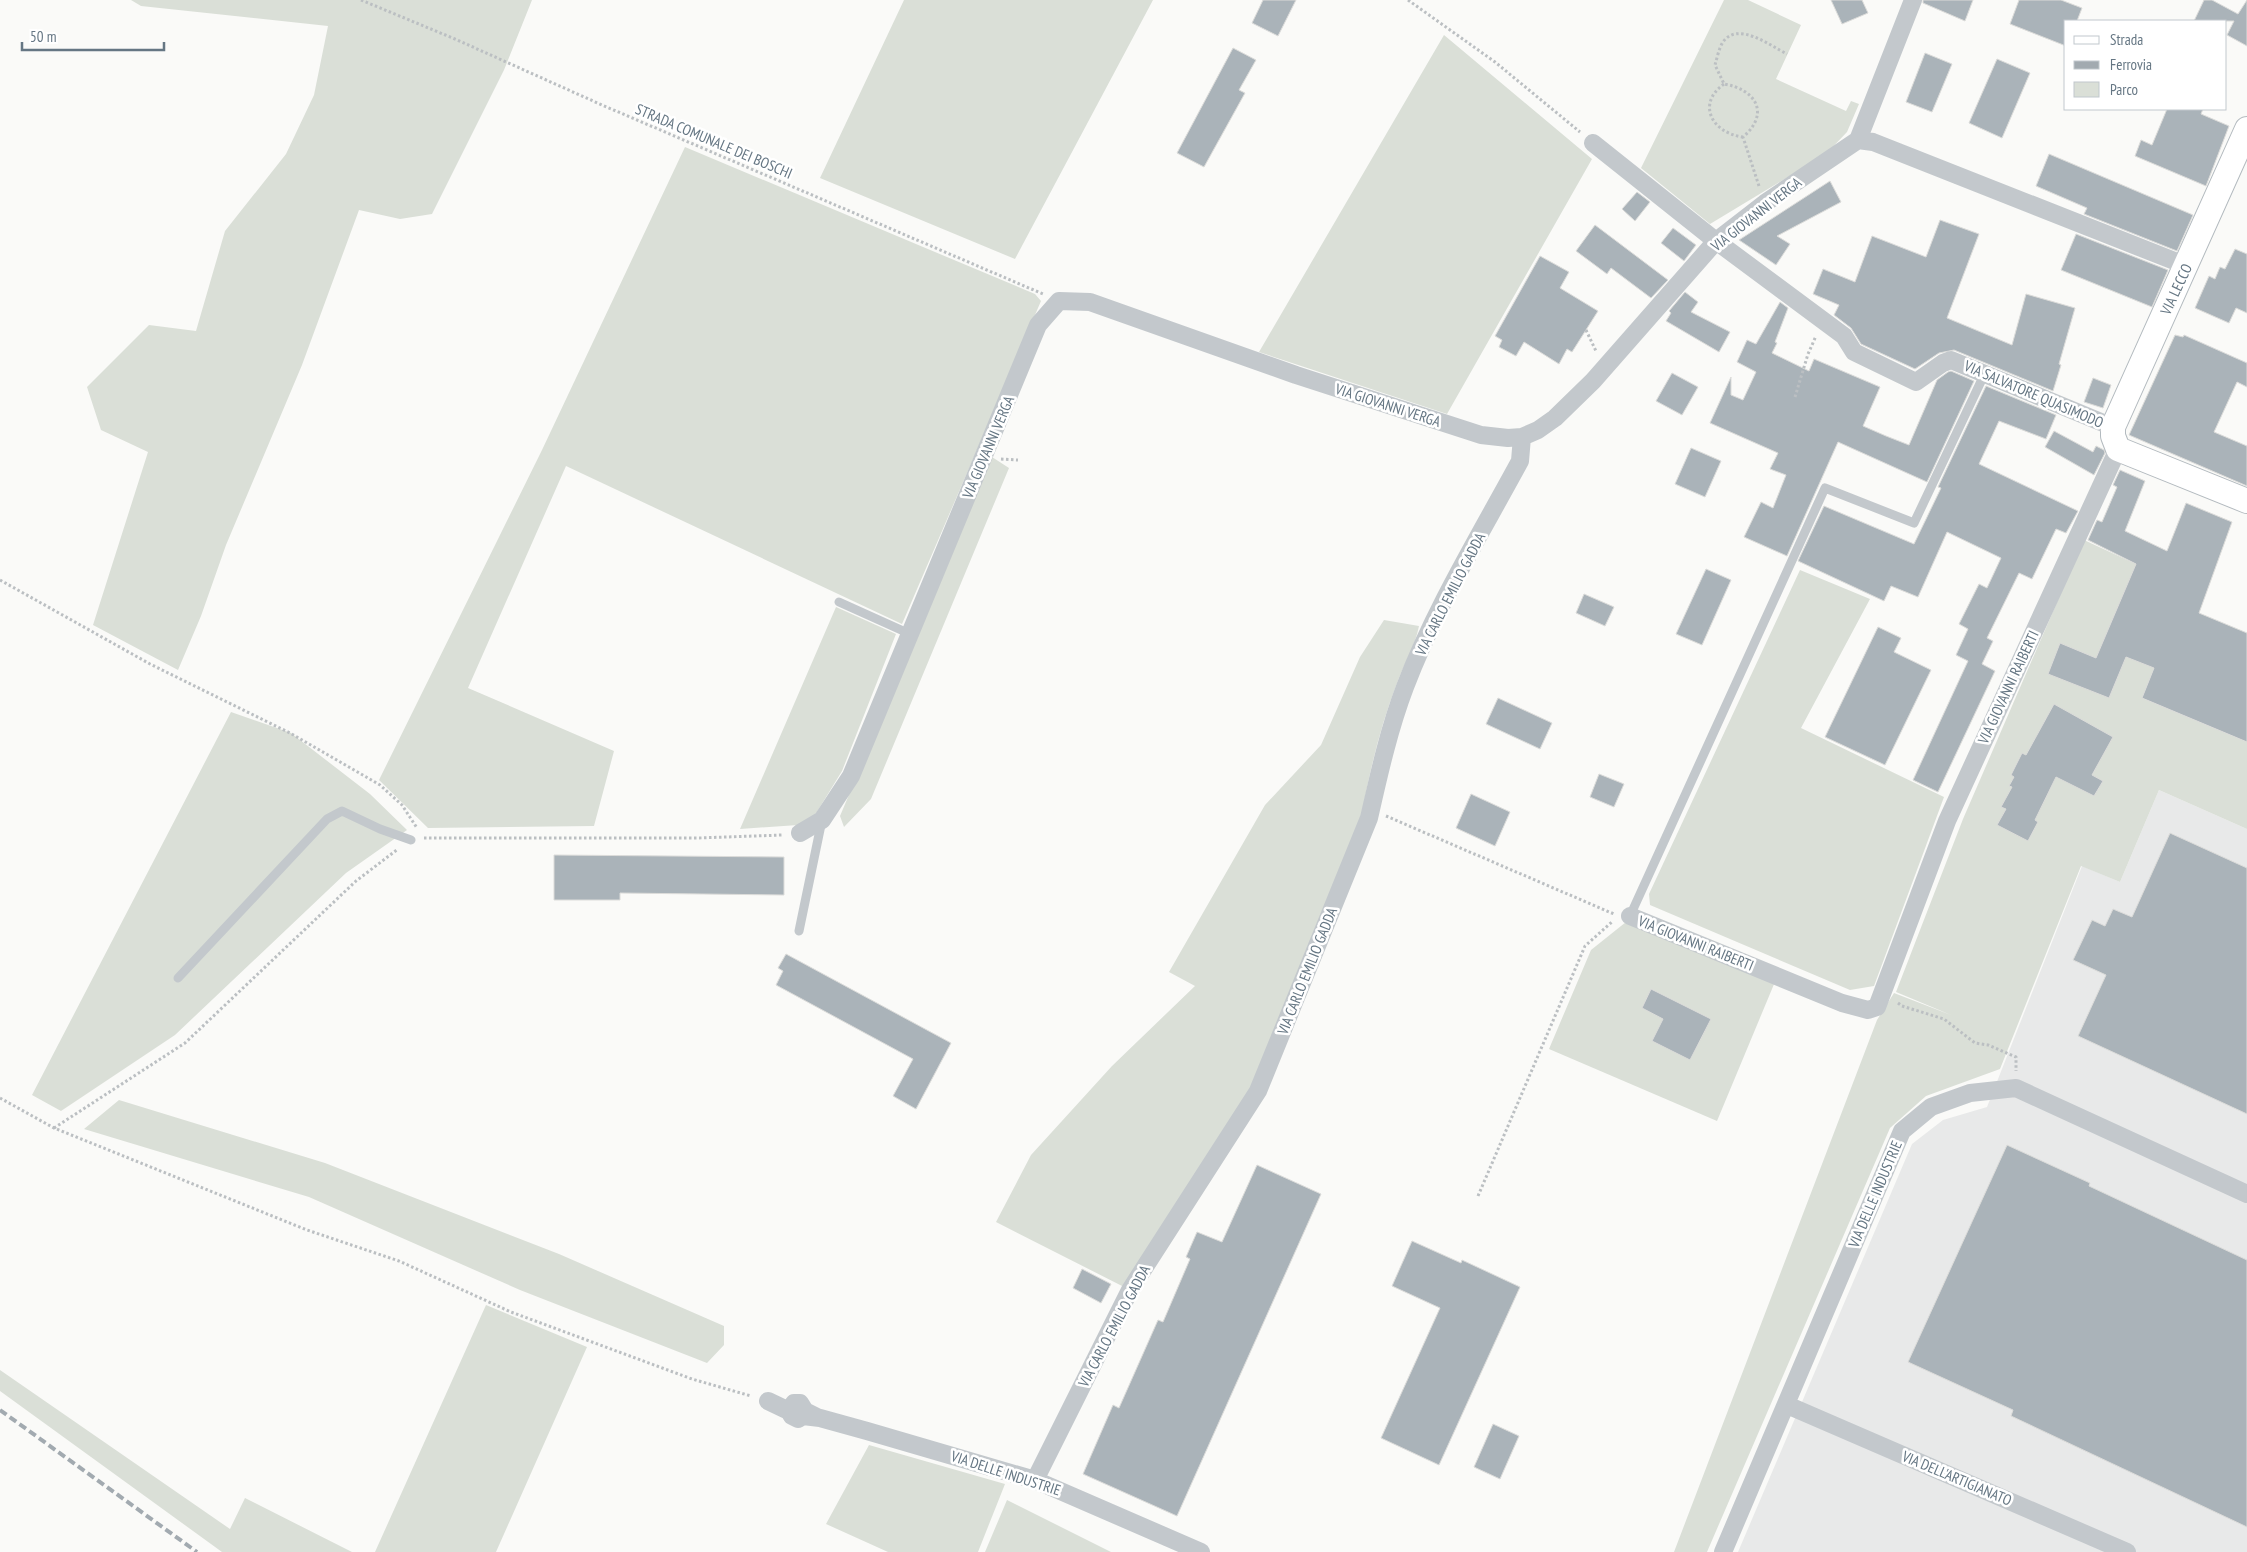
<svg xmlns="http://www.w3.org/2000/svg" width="2247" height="1552" viewBox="0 0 2247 1552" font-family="'PT Sans Narrow',sans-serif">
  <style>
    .built { fill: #e8e9e9 }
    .green { fill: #dadfd7 }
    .building { fill: #aab3b9; stroke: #dcdcda }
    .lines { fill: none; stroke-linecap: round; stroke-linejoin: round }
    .secondary-casing { stroke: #b3babf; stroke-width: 26 }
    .path { stroke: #bbbfc2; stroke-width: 3; stroke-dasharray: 2.5 2.5; stroke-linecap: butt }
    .lane { stroke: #c3c8cc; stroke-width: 9 }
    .street { stroke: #c3c8cc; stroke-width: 18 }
    .secondary { stroke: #fff; stroke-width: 24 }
    .rail { stroke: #a2aab0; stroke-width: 4; stroke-dasharray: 8 4; stroke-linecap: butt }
    .labels { text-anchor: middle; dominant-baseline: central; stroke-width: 5; stroke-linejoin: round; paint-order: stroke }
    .street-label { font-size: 15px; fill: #657683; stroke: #fff }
  </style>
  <rect width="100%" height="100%" fill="#fafaf8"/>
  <path class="built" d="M2159 790 2247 829V1552H1738L1912 1144 1943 1120 1987 1107 2082 866 2120 882Z"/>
  <path class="green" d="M131 0H532L504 70 432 214 400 219 359 210 302 365 226 545 201 616 178 670 93 625 148 452 101 430 87 387 149 325 196 331 225 231 286 154 314 95 328 26 141 6Z
    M904 0H1153L1015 259 820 178Z
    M1724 0H1748L1801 25 1776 79 1846 111 1851 101 1859 104 1847 132 1826 154 1710 224 1641 168Z
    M1444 35 1592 159 1447 414 1259 352Z
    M685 147 1035 294 1041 301 902 624 566 466 468 688 614 751 594 826 428 828 379 780 542 450Z
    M992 457 1009 468 871 799 844 827 840 816Z
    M2084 540 2136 564 2154 668 2142 698 2247 742V829L2159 790 2120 882 2081 866 2000 1069 1926 1096 1890 1128 1707 1552H1674L1877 1020 1894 993 1951 1015 1896 992 1963 819Z
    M1800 570 1870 599 1801 728 1944 797 1874 986 1850 990 1650 905 1649 894Z
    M836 607 896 634 842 771 815 815 798 825 740 829Z
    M1384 620 1419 626C1415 646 1404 664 1397 683 1381 724 1370 769 1362 813L1249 1094 1126 1288 996 1222 1031 1155 1112 1066 1195 986 1169 972 1265 805 1321 745 1360 657Z
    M231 712 291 733 370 794 407 830 346 873 175 1035 61 1111 32 1095Z
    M1636 914 1777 977 1717 1121 1549 1049 1591 950Z
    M119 1100 325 1163 559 1254 724 1326V1345L707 1363 520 1290 309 1197 84 1129Z
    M486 1305 587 1347 496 1552H375Z
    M0 1370 230 1529 245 1498 352 1552H222L0 1391Z
    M869 1445 1005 1484 978 1552H888L826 1524Z
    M1007 1500 1111 1552H985Z"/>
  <path class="building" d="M1263 0H1296L1278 36 1252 23Z
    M1831 0H1862L1868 13 1842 24Z
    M1923 0H1973L1965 21 1923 3Z
    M2019 0H2061L2082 8 2077 21H2066V46L2010 24Z
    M2204 0H2212L2238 14 2247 0V46L2227 35 2234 21H2194Z
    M1233 48 1256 60 1239 90 1245 93 1204 167 1177 153Z
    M1925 53 1952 64 1932 112 1906 102Z
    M1997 59 2030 73 2002 138 1969 123Z
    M2167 109H2203L2201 114 2229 126 2206 186 2135 156 2141 140 2152 145Z
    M2049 154 2193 215 2177 251 2084 214 2087 208 2036 186Z
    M1830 181 1841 202 1777 236 1790 244 1776 265 1739 240Z
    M1637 192 1650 202 1635 221 1622 209Z
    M1940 220 1979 234 1947 318 2012 345 2026 294 2075 308 2059 364 2061 365 2053 391 1954 350 1939 353 1915 369 1861 344 1851 328 1834 315 1839 305 1813 294 1823 269 1855 282 1872 236 1926 257Z
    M1595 225 1668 280 1651 298 1611 268 1607 274 1576 251Z
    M1673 228 1696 245 1684 261 1661 243Z
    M2076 234 2168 270 2152 307 2061 270Z
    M2235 249 2247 254V313L2236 308 2229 323 2195 308 2209 276 2215 279 2220 267 2225 269Z
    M1540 256 1569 272 1560 288 1598 311 1572 352 1567 349 1559 364 1524 342 1516 356 1499 347 1502 340 1495 336Z
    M1685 292 1698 302 1691 312 1730 332 1719 352 1666 321 1671 313 1669 311Z
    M1780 302 1788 308 1775 342 1777 343 1772 353 1809 371 1814 359 1880 387 1863 426 1886 436 1909 445 1937 380 1948 372 1951 371 1974 381 1927 482 1838 442 1787 556 1744 537 1761 502 1773 508 1786 475 1770 469 1778 453 1710 423 1731 377V395L1743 400 1756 372 1737 362 1747 340 1756 344Z
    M2175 335 2183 337 2184 335 2247 363V387L2237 382 2214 432 2247 446V486L2129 435Z
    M1672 373 1698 387 1682 415 1656 401Z
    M2093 378 2111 385 2103 408 2084 402Z
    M1986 386 2056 415 2046 439 1999 421 1979 464 2078 511 2066 533 2056 529 2032 579 2019 573 1987 638 1993 641 1982 664 1995 671 1938 792 1913 780 1968 661 1956 655 1968 629 1959 624 1979 584 1987 588 2001 558 1947 532 1918 597 1891 586 1884 601 1798 561 1824 506 1914 544 1941 488 1938 487Z
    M2054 431 2093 452 2096 446 2104 450 2105 453 2094 475 2045 447Z
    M1691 448 1721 461 1705 497 1675 484Z
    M2120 470 2145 481 2125 531 2167 551 2186 503 2232 522 2199 613 2247 633V742L2142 698 2154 668 2126 657 2109 698 2048 674 2060 643 2096 658 2136 564 2088 540 2097 520 2102 522 2117 487 2113 485Z
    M1706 569 1731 580 1702 645 1676 634Z
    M1584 594 1614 607 1605 626 1576 613Z
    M1878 627 1901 638 1894 652 1931 670 1885 765 1825 737Z
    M1498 698 1552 723 1540 749 1486 724Z
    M2054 704 2113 737 2092 775 2103 781 2094 796 2056 777 2035 820 2038 822 2028 841 1997 825 2006 809 2001 807 2012 787 2009 786 2014 777 2011 775 2022 753 2026 755Z
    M1599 774 1624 784 1614 807 1590 797Z
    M1471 794 1510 812 1495 846 1456 828Z
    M2170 833 2247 868V1114L2078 1036 2106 975 2073 960 2092 920 2105 926 2113 909 2132 917Z
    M554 855 784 857V895L620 893V900H554Z
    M786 954 951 1043 916 1109 893 1096 913 1059 776 985 783 971 778 968Z
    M1651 989 1711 1019 1690 1060 1652 1041 1663 1019 1642 1008Z
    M2007 1145 2090 1183 2089 1186 2247 1260V1527L2011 1416 2013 1410 1908 1362Z
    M1257 1165 1321 1194 1177 1516 1083 1474 1113 1405 1119 1408 1158 1320 1163 1322 1190 1259 1186 1257 1197 1232 1222 1242Z
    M1412 1241 1461 1263 1462 1260 1520 1287 1439 1465 1381 1438 1440 1308 1392 1286Z
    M1082 1269 1111 1284 1101 1303 1073 1288Z
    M1493 1424 1519 1436 1500 1479 1474 1467Z"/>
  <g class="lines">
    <defs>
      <path id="secondary" d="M2247 129 2113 427V436L2118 449 2247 501"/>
    </defs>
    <use href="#secondary" class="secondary-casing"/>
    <path class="path" d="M361 0 455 39 602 105 1043 294
      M1408 0 1495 62 1580 132
      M1724 84C1696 104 1712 133 1743 137
      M1759 186 1743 137C1771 113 1755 89 1724 84L1715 65C1717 58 1719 48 1723 42 1738 21 1769 45 1787 54
      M1586 330 1596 351
      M1795 397 1808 354 1816 336
      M1001 459 1018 460
      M0 580 150 664 290 733 380 785 402 805 417 828
      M1386 816 1614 914
      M424 838H698L782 835
      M1898 1003 1902 1006 1944 1019 1975 1043 1988 1045 2016 1057V1071
      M0 1098 54 1128 307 1230 399 1261 511 1312 692 1379 751 1396
      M54 1128 185 1043 356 881 398 849
      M1478 1196 1585 946 1613 921"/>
    <path class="lane" d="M839 602 910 634
      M1630 916 1825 488 1914 523 1984 375
      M799 931 822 820
      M178 978 327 819 342 811 380 829 411 840"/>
    <path class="street" d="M1858 140 1913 0
      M1593 143 1716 241 1844 336 1854 352 1916 382 1943 363 1951 360 2113 427
      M800 833 822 820 851 776 1038 325 1059 301 1090 302 1296 375 1481 435 1508 438 1522 437 1538 430 1555 418 1593 381 1716 241 1765 203 1858 140 1873 142 2187 266
      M1630 916 1842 1003 1868 1010 1877 1007 1947 821 2118 449
      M768 1401 789 1411
      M1787 1405 2127 1552
      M805 1411 803 1416 798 1419 792 1416 789 1411 794 1403H800L805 1411 819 1418
      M803 1416 820 1418 867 1431 1035 1480 1201 1552
      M1035 1480 1130 1290 1258 1091 1369 818C1379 774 1389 729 1405 687 1435 608 1480 535 1520 461L1522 437
      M1723 1552 1902 1131 1931 1107 1970 1093 2016 1088 2247 1194"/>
    <use href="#secondary" class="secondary"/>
    <path class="rail" d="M0 1410 197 1552"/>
  </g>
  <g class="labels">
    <g class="street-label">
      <text transform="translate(714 141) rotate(23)">STRADA COMUNALE DEI BOSCHI</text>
      <text transform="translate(1756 214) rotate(-38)">VIA GIOVANNI VERGA</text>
      <text transform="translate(2176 289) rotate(-65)">VIA LECCO</text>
      <text transform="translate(2034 394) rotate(23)">VIA SALVATORE QUASIMODO</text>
      <text transform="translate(1388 405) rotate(18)">VIA GIOVANNI VERGA</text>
      <text transform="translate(988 447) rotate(-67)">VIA GIOVANNI VERGA</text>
      <text transform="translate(1450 594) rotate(-63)">VIA CARLO EMILIO GADDA</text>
      <text transform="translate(2008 687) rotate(-65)">VIA GIOVANNI RAIBERTI</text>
      <text transform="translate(1696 943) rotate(22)">VIA GIOVANNI RAIBERTI</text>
      <text transform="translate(1307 971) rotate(-68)">VIA CARLO EMILIO GADDA</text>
      <text transform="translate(1875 1194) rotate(-67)">VIA DELLE INDUSTRIE</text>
      <text transform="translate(1114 1326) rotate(-62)">VIA CARLO EMILIO GADDA</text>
      <text transform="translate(1006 1473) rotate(18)">VIA DELLE INDUSTRIE</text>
      <text transform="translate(1957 1478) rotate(23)">VIA DELL'ARTIGIANATO</text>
    </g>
  </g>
  <rect x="2064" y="20" width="162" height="90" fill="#ffffff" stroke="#c1c8cd"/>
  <rect x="2074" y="36" width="25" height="8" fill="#ffffff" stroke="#c1c8cd"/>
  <text x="2110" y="45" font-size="15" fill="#657683">Strada</text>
  <rect x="2074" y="61" width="25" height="8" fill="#a2aab0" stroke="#c1c8cd"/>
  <text x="2110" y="70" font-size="15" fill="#657683">Ferrovia</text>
  <rect x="2074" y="82" width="25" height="15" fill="#dadfd7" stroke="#c1c8cd"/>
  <text x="2110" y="95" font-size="15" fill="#657683">Parco</text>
  <path d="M22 42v8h142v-8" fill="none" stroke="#657683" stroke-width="2.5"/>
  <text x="30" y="42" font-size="15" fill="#657683" stroke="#ffffff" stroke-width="4" paint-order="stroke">50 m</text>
</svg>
